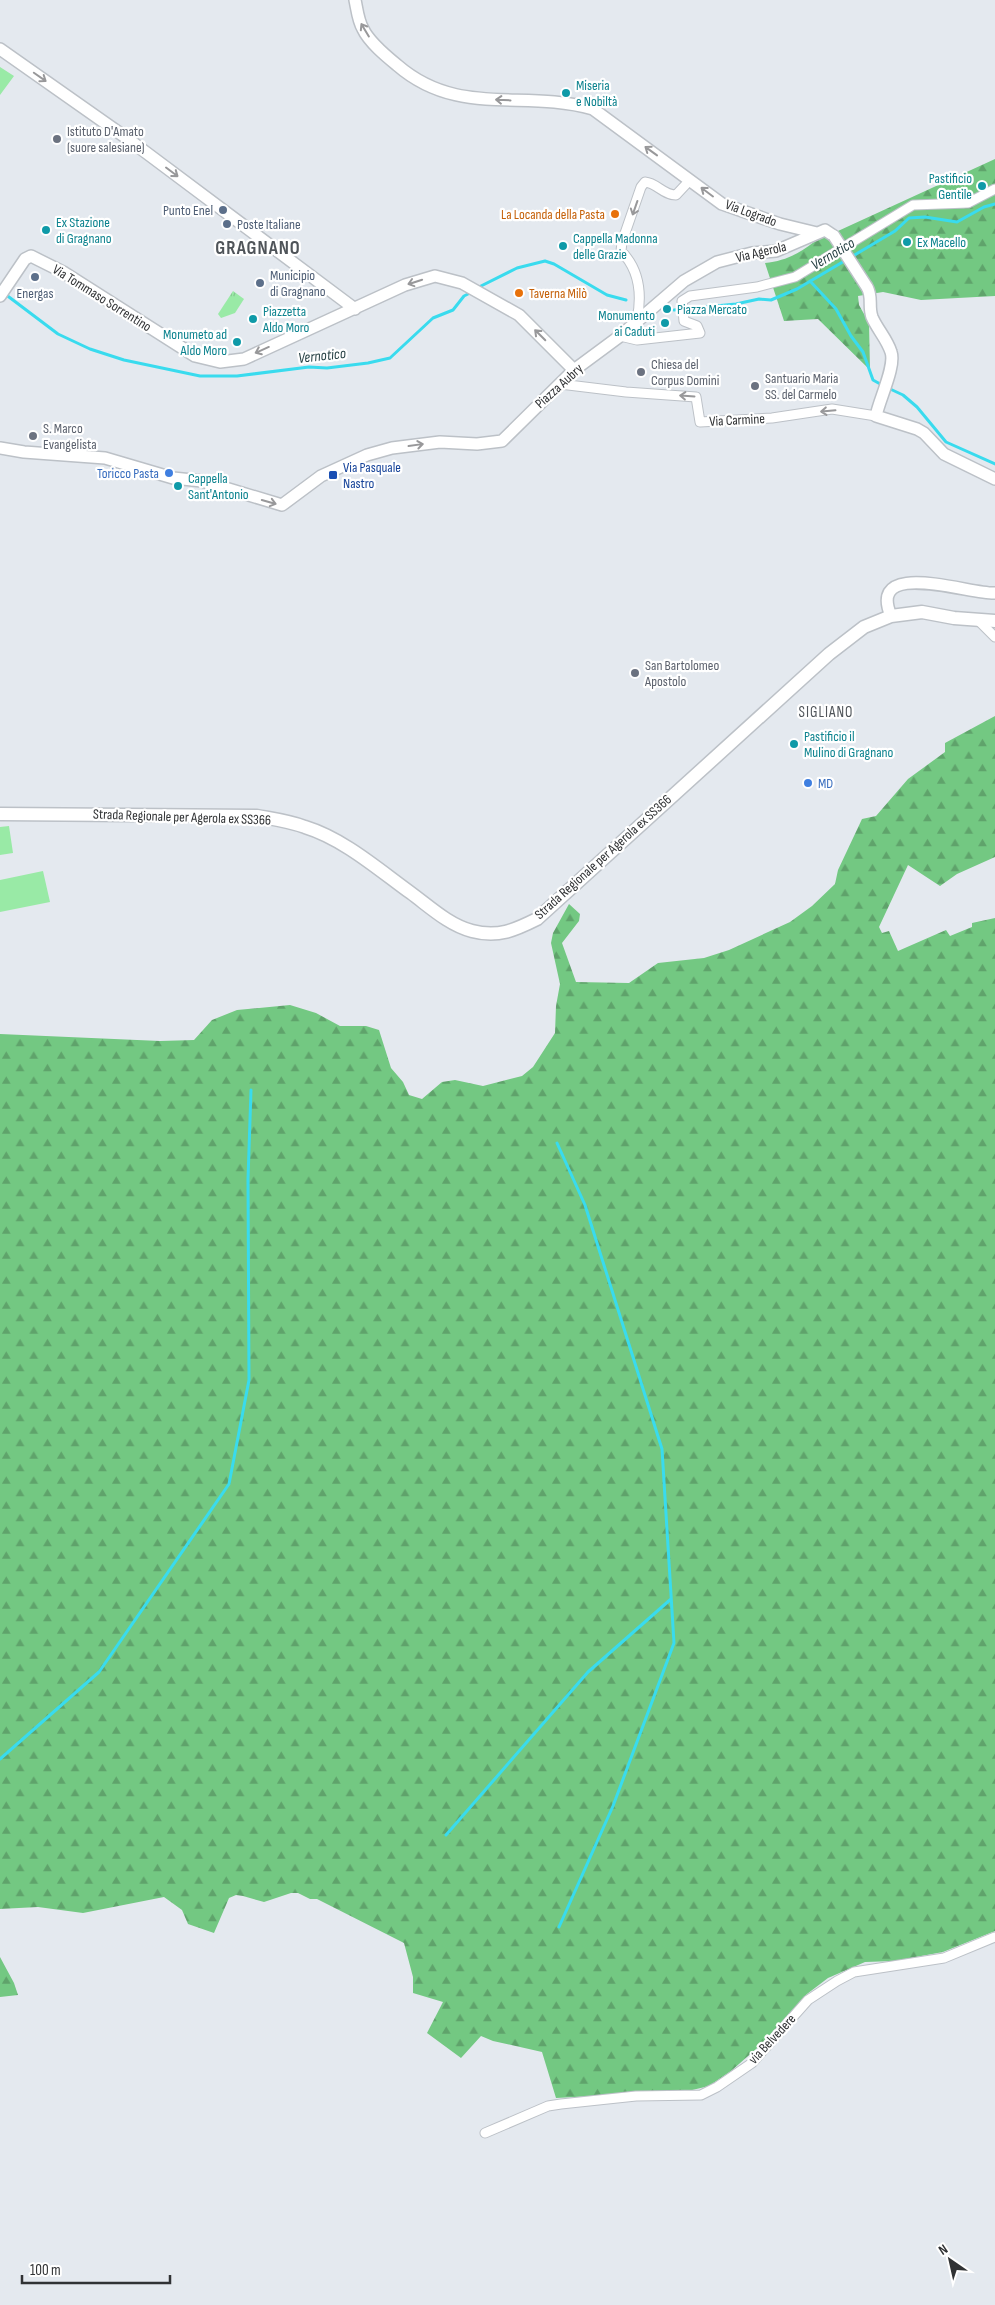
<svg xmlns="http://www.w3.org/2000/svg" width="995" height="2305" viewBox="0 0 995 2305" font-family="'Sofia Sans Condensed',sans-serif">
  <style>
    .grass { fill: url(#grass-tufts) }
    .forest { fill: url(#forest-firs) }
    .garden { fill: #99eaa6 }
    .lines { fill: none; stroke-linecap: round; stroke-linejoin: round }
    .stream { stroke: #39dbee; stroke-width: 3 }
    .minor-casing { stroke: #bcc1c7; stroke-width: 11 }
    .tertiary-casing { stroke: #bcc1c7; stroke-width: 14 }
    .secondary-casing { stroke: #bcc1c7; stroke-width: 15 }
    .minor { stroke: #fff; stroke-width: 9 }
    .tertiary { stroke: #fff; stroke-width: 11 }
    .secondary { stroke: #fff; stroke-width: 12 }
    .tertiary-bridge-casing { stroke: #bcc1c7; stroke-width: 14; stroke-linecap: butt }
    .tertiary-bridge { stroke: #fff; stroke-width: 11 }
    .oneway { stroke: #98989a }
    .culture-dot { fill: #0f9aa8; stroke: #fff; stroke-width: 2 }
    .worship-dot { fill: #6b7280; stroke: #fff; stroke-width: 2 }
    .service-dot { fill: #5c6f8a; stroke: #fff; stroke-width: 2 }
    .food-dot { fill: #e8710a; stroke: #fff; stroke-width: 2 }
    .shop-dot { fill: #3f7fe0; stroke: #fff; stroke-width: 2 }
    .transit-dot { fill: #1a4fb4; stroke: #fff; stroke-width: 2 }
    .labels { text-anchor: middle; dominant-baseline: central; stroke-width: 4.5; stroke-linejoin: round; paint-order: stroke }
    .culture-label { font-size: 14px; fill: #0d838f; stroke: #fff; text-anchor: start }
    .worship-label { font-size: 14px; fill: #5b616d; stroke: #fff; text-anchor: start }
    .service-label { font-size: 14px; fill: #4e5e75; stroke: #fff; text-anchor: start }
    .street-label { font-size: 14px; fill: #303234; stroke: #fff }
    .food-label { font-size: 14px; fill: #c56008; stroke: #fff; text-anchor: end }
    .transit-label { font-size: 14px; fill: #164399; stroke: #fff; text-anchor: start }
    .shop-label { font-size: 14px; fill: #366cbe; stroke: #fff; text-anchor: end }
    .water-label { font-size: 15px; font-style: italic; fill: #274144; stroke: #fff }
    .neighbourhood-label { font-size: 15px; letter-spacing: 1px; fill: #4f5459; stroke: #fff }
    .district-label { font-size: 19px; font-weight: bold; letter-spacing: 1px; fill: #4f5459; stroke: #fff }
  </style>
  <defs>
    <pattern id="grass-tufts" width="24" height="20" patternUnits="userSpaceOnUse" patternTransform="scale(1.25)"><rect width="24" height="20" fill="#99eaa6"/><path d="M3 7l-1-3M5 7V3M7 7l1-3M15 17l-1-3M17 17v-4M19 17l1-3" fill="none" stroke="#84c990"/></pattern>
    <pattern id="forest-firs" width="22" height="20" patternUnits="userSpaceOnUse" patternTransform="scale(1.25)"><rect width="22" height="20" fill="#73c882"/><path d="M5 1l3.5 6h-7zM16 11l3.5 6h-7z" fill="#5fa36b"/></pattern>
  </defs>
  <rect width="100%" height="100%" fill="#e4e9ef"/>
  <path class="grass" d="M233 291 244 299 235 313 221 318 218 314Z"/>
  <path class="forest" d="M995 159V296L921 300 883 292 858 296 859 305 869 323 870 370 818 319 784 321 765 263C785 261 798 254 814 242Z
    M995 716V857L957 874 940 886 908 865 879 927 882 933 889 931 898 951 946 930 950 936 972 927V923L995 918V1931L943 1952 894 1961 865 1962 828 1978 807 1994 765 2041 731 2071 709 2086 688 2091 556 2098 542 2052 493 2041 481 2036 461 2058 427 2033 443 2002 413 1993V1977L404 1943 317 1899H310L298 1893H291L264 1902 243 1896 236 1895 229 1898 214 1933 188 1924 182 1910 164 1897 83 1913 38 1907 0 1909V1034L160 1041 194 1040 212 1020 237 1010 290 1005 316 1013 340 1026H366L379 1030 391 1068 403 1082 409 1095 422 1099 442 1082 455 1080 483 1086 522 1076 533 1067 555 1033 556 1006 560 984 551 943 553 933 569 904 580 914 579 921 562 943 576 982 629 983 658 963 704 958 729 950 790 922 812 906 835 884 838 870 862 819 876 816 908 779 945 752V743Z
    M0 1957 14 1983 18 1995 0 1997Z"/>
  <path class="garden" d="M0 67 14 76 0 95Z
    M9 826 13 853 0 855V827Z
    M43 871 50 902 0 912V880Z"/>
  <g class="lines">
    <path class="stream" d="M810 281 836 309 851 336 863 352 873 380 882 385
      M477 288 517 268 545 261 554 264 607 295 626 300
      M5 294 58 334 90 349 124 360 200 376H237L309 367 327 368 368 363 390 358 433 318 453 310 464 296 472 292
      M674 310 736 304 759 299 771 300 797 289 863 250 895 231 909 218 925 217 957 222 984 207 995 204
      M888 388 903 395 917 407 946 442 995 464
      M557 1143 585 1205 662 1449 674 1643 613 1806 559 1927
      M0 1759 99 1672 229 1484 249 1380 248 1179 251 1090
      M446 1835 588 1672 671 1599"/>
    <defs>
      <path id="minor" d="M637 320C642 295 640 270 621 251L622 242 641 187 645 182C657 183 663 195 676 195L690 180
        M620 336 637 340 700 333 697 326 684 321 682 301 690 296 757 287 795 277 913 205 968 203 995 189
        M560 384 626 392 696 397 700 422 772 418 832 409 876 416
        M978 620 995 637
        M485 2133 548 2106 561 2104 636 2096 701 2095 717 2087 752 2063 808 2000 837 1981 854 1972 944 1958 995 1937"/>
      <path id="tertiary" d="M355 0C357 9 358 21 363 29 369 42 386 56 397 65 458 118 523 89 593 109L722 204 780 224 817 233
        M0 49 128 139 355 309
        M867 287C873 297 868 306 872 317 877 329 887 339 891 352 896 366 879 400 876 416L917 429 924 433 944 454 995 479
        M0 296 25 259 31 256 63 272 195 356 220 362 244 359 405 285 435 276 462 283 519 315 574 370
        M0 448 24 452 105 458 173 478 202 481 282 505 321 476 367 455 392 448 440 442 477 444 502 441 574 370 620 336 684 281 717 262 752 253 776 251 825 230 834 236
        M891 616C866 557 972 595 995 593"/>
      <path id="secondary" d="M0 814 257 816C273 819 289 821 305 827 344 839 379 870 411 893 430 907 449 925 472 931 498 938 515 930 537 919L829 654 864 627 891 616 922 612 954 618 995 621"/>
    </defs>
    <use href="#minor" class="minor-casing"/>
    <use href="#tertiary" class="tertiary-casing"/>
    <use href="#secondary" class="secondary-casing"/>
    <use href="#minor" class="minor"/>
    <use href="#tertiary" class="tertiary"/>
    <use href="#secondary" class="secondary"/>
    <defs>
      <path id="tertiary-bridge" d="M834 236 867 287"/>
    </defs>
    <use href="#tertiary-bridge" class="tertiary-bridge-casing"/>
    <use href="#tertiary-bridge" class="tertiary-bridge"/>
  </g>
  <defs><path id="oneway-shaft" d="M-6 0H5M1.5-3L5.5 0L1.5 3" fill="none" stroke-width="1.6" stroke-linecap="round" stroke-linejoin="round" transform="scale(1.25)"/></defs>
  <g class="oneway">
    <use href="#oneway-shaft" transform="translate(365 30) rotate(-121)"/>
    <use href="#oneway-shaft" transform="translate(40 77) rotate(35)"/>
    <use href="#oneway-shaft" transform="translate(503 100) rotate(-177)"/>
    <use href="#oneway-shaft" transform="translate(651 151) rotate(-144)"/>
    <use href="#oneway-shaft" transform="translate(172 172) rotate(37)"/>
    <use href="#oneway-shaft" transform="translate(707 192) rotate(-143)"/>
    <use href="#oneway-shaft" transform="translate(635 208) rotate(109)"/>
    <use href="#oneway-shaft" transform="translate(415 282) rotate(162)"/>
    <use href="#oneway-shaft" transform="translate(540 335) rotate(-135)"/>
    <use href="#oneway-shaft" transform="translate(262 350) rotate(156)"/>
    <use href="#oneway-shaft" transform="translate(687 396) rotate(-176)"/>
    <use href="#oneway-shaft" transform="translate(828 411) rotate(175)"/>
    <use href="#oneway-shaft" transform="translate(416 445) rotate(-8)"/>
    <use href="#oneway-shaft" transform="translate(269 502) rotate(16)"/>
  </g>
  <g class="culture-dot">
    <circle cx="566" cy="93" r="5"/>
    <circle cx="982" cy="186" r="5"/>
    <circle cx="46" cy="230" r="5"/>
    <circle cx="907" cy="242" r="5"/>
    <circle cx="563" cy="246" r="5"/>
    <circle cx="667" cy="309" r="5"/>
    <circle cx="253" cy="319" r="5"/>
    <circle cx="665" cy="323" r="5"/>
    <circle cx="237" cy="342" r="5"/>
    <circle cx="178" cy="486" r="5"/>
    <circle cx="794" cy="744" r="5"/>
  </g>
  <g class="worship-dot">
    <circle cx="57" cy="139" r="5"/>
    <circle cx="641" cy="372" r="5"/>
    <circle cx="755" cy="386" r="5"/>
    <circle cx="33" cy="436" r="5"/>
    <circle cx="635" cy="673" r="5"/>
  </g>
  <g class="service-dot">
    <circle cx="223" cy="210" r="5"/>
    <circle cx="227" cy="224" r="5"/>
    <circle cx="35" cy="277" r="5"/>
    <circle cx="260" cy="283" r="5"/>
  </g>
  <g class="food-dot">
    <circle cx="615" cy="214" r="5"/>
    <circle cx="519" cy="293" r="5"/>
  </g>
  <g class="shop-dot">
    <circle cx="169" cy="473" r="5"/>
    <circle cx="808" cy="783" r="5"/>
  </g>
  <rect class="transit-dot" x="328" y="470" width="10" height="10" rx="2.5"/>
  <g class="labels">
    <g class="culture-label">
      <text x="576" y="85">Miseria<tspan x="576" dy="16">e Nobiltà</tspan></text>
      <text x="972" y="178" text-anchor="end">Pastificio<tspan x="972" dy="16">Gentile</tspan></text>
      <text x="56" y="222">Ex Stazione<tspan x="56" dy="16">di Gragnano</tspan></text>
      <text x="573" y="238">Cappella Madonna<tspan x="573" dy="16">delle Grazie</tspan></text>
      <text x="917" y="242">Ex Macello</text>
      <text x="677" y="309">Piazza Mercato</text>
      <text x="263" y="311">Piazzetta<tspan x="263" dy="16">Aldo Moro</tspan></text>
      <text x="655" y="315" text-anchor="end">Monumento<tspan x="655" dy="16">ai Caduti</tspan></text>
      <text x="227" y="334" text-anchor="end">Monumeto ad<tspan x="227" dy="16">Aldo Moro</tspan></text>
      <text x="188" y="478">Cappella<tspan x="188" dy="16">Sant'Antonio</tspan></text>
      <text x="804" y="736">Pastificio il<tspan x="804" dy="16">Mulino di Gragnano</tspan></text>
    </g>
    <g class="worship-label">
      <text x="67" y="131">Istituto D'Amato<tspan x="67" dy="16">(suore salesiane)</tspan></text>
      <text x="651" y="364">Chiesa del<tspan x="651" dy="16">Corpus Domini</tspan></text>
      <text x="765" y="378">Santuario Maria<tspan x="765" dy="16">SS. del Carmelo</tspan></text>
      <text x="43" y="428">S. Marco<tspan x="43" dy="16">Evangelista</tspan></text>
      <text x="645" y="665">San Bartolomeo<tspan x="645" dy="16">Apostolo</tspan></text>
    </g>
    <g class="service-label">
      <text x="213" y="210" text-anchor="end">Punto Enel</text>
      <text x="237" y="224">Poste Italiane</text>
      <text x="270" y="275">Municipio<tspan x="270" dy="16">di Gragnano</tspan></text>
      <text x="35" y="293" text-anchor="middle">Energas</text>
    </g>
    <g class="street-label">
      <text transform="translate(751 213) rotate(20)">Via Logrado</text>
      <text transform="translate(761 252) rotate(-13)">Via Agerola</text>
      <text transform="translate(102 298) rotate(32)">Via Tommaso Sorrentino</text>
      <text transform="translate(559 386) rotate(-42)">Piazza Aubry</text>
      <text transform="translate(737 420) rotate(-3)">Via Carmine</text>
      <text transform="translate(182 817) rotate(2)">Strada Regionale per Agerola ex SS366</text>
      <text transform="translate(603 857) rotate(-42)">Strada Regionale per Agerola ex SS366</text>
      <text transform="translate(772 2039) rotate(-47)">via Belvedere</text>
    </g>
    <g class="food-label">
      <text x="605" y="214">La Locanda della Pasta</text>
      <text x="529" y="293" text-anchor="start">Taverna Milò</text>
    </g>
    <g class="transit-label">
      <text x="343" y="467">Via Pasquale<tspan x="343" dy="16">Nastro</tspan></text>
    </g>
    <g class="shop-label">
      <text x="159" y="473">Toricco Pasta</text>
      <text x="818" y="783" text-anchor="start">MD</text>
    </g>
    <g class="water-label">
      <text transform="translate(833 254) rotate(-31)">Vernotico</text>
      <text transform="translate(322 356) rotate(-6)">Vernotico</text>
    </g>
    <g class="neighbourhood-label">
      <text x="826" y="712">SIGLIANO</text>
    </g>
    <g class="district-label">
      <text x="258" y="248">GRAGNANO</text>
    </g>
  </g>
  <g transform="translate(950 2260) rotate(326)" stroke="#ffffff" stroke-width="4" paint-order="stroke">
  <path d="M0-4L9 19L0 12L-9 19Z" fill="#303234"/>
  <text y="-8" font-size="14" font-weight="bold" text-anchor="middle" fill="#303234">N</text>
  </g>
  <path d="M22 2275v8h148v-8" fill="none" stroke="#303234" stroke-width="2.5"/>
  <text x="30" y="2275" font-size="15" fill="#303234" stroke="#ffffff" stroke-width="4" paint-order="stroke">100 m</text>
</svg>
